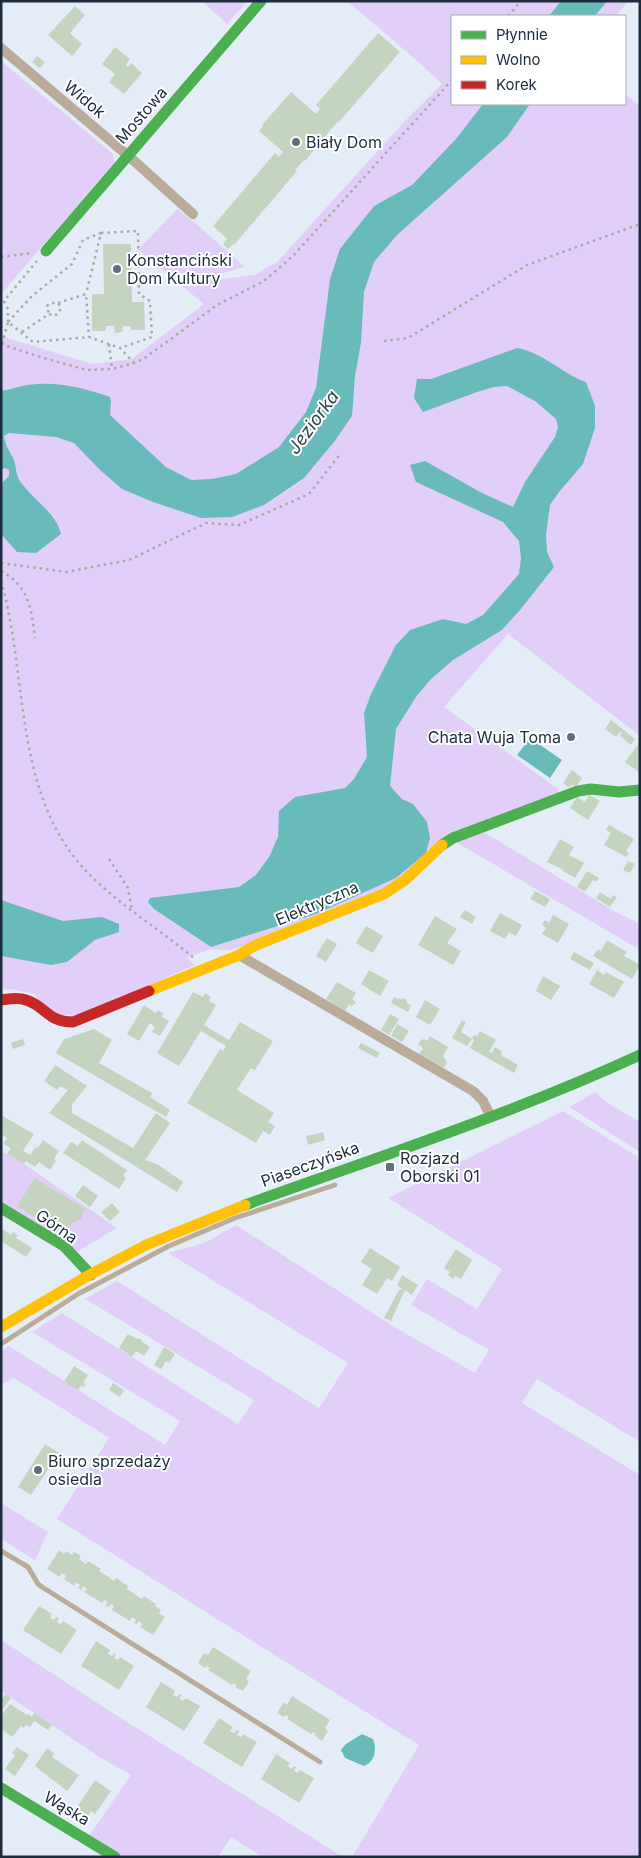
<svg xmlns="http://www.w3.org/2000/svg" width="641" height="1858" viewBox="0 0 641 1858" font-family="Inter,sans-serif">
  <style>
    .green { fill: #e1cffa }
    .water { fill: #68bbba }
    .building { fill: #c4d4c1 }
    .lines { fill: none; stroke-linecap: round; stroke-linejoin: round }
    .path { stroke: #aea8a0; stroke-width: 2.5; stroke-dasharray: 2.5 4; stroke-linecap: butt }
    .lane { stroke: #baab9a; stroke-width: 5 }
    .street { stroke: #baab9a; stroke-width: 10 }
    .fast { stroke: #4caf50; stroke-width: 11 }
    .slow { stroke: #ffc107; stroke-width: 11 }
    .jam { stroke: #c62828; stroke-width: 11 }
    .poi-dot { fill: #62707e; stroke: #fff; stroke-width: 2 }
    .labels { text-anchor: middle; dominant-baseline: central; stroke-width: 4; stroke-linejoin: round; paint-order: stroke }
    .street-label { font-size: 16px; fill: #1c2c3d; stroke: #fff }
    .poi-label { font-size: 16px; fill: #1c2c3d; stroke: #fff; text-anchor: start }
    .water-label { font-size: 18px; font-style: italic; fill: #284947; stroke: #fff }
  </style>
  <rect width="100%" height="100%" fill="#e4edf7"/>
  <path class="green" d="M202 1H247L227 24Z
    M347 1H628L616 16H452V104H625V94L640 106V736L508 634 444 707 558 789V796L449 838 389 890 253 943 229 950 210 949 187 958 195 965 78 1016 56 1014 42 1005 34 994 11 989 1 990V336L92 364 132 359 204 304 138 250 177 209 194 222 245 267 222 273 221 279 255 275 277 262 403 123 442 84 422 65Z
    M1 61 112 153 115 162 1 294Z
    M484 832 614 911 640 924V950L456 842Z
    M595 1092 609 1104 640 1122V1152L569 1107Z
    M563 1111 640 1158V1442L537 1379 522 1403 640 1475V1857H352L419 1745 57 1519 109 1438 14 1378 1 1385V1351L9 1346 165 1445 180 1421 32 1332 62 1313 238 1424 254 1400 85 1299 117 1281 319 1408 348 1363 168 1253 204 1243 236 1225 396 1328 475 1373 489 1350 411 1305 427 1279 477 1309 502 1269 388 1198Z
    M1 1151 24 1164 117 1228 77 1252 1 1205Z
    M1 1503 48 1532 35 1560 1 1539Z
    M1 1640 116 1715 343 1857H263L231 1837 218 1857H125L89 1836 131 1775 101 1758 1 1691Z"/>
  <path class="water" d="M561 1H607L595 16H549Z
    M483 104H530L507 137 397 235 374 262 364 292 361 343 355 376 352 416 334 442 304 478 264 505 232 517 201 518 153 502 122 489 100 470 74 443 56 437 9 433 4 436C5 445 9 450 13 458 17 467 15 476 22 484 34 500 56 513 61 534L36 553 17 552 1 534V484L9 476V470L5 468 1 470V391C10 390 19 386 28 385 57 381 83 388 110 397L111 401 110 415 166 467 191 480 212 479 236 474 279 447 306 412 316 388 330 279 340 249 374 206 412 185 456 139Z
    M517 348C544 353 561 373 586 382L595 406V428L583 464 559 492 550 505 546 535 547 552 554 567 520 610 502 630 453 660 430 680 416 697 396 729 390 786 402 799 413 804 427 822 430 838 426 853 396 878 316 914 211 947 154 909 148 902 150 898 239 887 256 875 269 857 278 837 279 811 295 797 345 788 354 779 367 757 364 713 371 694 396 645 410 630 443 619 466 624 483 615 519 574 521 558 519 541 503 522 416 482 410 465 425 461 482 493 513 507 525 482 555 437 558 427 556 419 535 401 507 386 494 387 477 392 423 412 414 398 417 379H431Z
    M530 738 562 760 550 778 517 755Z
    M1 900 63 921 102 917 119 924V932L95 940 67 962 51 965 1 956Z
    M362 1734 373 1739C377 1749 375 1762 364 1766L345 1758 341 1750 346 1744Z"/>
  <path class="building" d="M75 6 85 15 70 33 82 44 72 56 48 35Z
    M378 33 400 52 338 123 337 122 305 161 304 160 295 170 297 171 234 245 233 244 228 249 223 244 227 239 213 226 275 153 279 157 283 152 259 131 263 126 262 125 291 92 316 114 320 109 316 105Z
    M115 47 130 59 126 65 128 67 131 63 142 73 124 94 109 82 115 74 102 64Z
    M37 56 45 62 40 68 32 62Z
    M103 244H131L132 302H144L145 330H131L130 326H123L122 332 115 333 114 326H106V331H92V294H104Z
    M611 720 635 739 631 745 620 736 622 733 620 732 616 737 605 729Z
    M640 742V773L625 762Z
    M572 770 582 778 576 786 573 785 568 787 563 783Z
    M589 795 600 801 588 820 570 808 577 797 585 802Z
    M609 825 634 839 626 851 629 853 626 857 604 845 611 833 606 830Z
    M560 839 574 847 569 855 584 863 575 878 563 871 564 870 547 862Z
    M628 861 635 864 630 873 623 870Z
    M587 871 599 878 596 882 593 880 585 892 577 887Z
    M535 891 550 899 545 907 530 899Z
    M600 892 611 899 613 895 617 897 610 907 596 898Z
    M465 910 476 917 472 924 460 917Z
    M500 913 522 925 516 936 509 932 505 939 490 931Z
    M553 915 569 924 558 943 542 934 546 928 542 925 545 920 549 923Z
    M435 916 457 929 447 943 461 951 453 965 418 945Z
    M366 926 383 936 373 953 356 943Z
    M327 938 337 944 326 962 316 956Z
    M607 940 627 952 624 956 640 965 632 979 593 956 598 949 601 951Z
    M574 952 594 963 590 970 570 959Z
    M369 970 389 981 380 996 361 984Z
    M597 970 604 975 606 972 624 982 614 998 589 984Z
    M543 976 560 986 551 1000 536 991Z
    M337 982 356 993 352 999 356 1002 353 1006 349 1004 345 1011 326 999Z
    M193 992 203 997 205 993 211 997 209 1001 216 1005 204 1025 229 1040 240 1022 273 1041 255 1070 251 1068 237 1090 274 1113 268 1122 275 1126 270 1135 263 1131 256 1143 187 1103 220 1049 223 1051 226 1046 201 1031 179 1066 157 1053Z
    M394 997 398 999 399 998 401 1000 402 998 407 1000 406 1002 411 1006 408 1012 391 1003Z
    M425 1000 440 1009 430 1025 416 1017Z
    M144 1005 156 1013 158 1010 164 1014 162 1017 169 1021 160 1036 152 1032 155 1027 150 1023 139 1041 127 1034Z
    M390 1014 399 1019 389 1035 381 1030Z
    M462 1020 466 1022 461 1032 472 1039 467 1046 452 1038Z
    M397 1024 409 1031 402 1042 391 1036Z
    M94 1029 112 1040 99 1063 152 1093 150 1097 170 1110 166 1117 56 1053 64 1039Z
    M480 1031 496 1040 489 1052 492 1053 495 1047 502 1052 501 1055 518 1065 514 1073 470 1048 474 1040 472 1038 474 1035 477 1036Z
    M430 1036 448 1047 443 1056 447 1062 444 1068 419 1054 423 1048 418 1044 421 1040 424 1039 427 1041Z
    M23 1039 25 1045 13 1049 11 1043Z
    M361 1043 380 1053 377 1058 358 1048Z
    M55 1065 87 1086 72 1104V1113L133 1148 156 1113 170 1123 145 1160 157 1164 183 1182 177 1192 49 1113 68 1090 60 1086 57 1090 44 1081Z
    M1 1115 34 1134 23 1151 30 1155 36 1147 38 1148 43 1140 59 1151 54 1159 56 1161 50 1170 39 1162 35 1167 26 1161 24 1164 7 1154 11 1148 3 1144 7 1138 1 1134Z
    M323 1132 325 1140 308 1145 306 1136Z
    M82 1140 127 1170 123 1176 126 1178 119 1189 63 1153 71 1142 78 1146Z
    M35 1178 85 1209 82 1215V1218L71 1224 64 1235 17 1206Z
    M83 1185 98 1196 90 1207 75 1196Z
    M112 1203 120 1212 110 1221 101 1212Z
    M1 1228 11 1235 13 1232 18 1235 16 1238 32 1248 26 1257 1 1241Z
    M370 1248 400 1267 392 1281 387 1278 377 1294 362 1285 372 1269 361 1262Z
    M456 1249 472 1260 461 1279 455 1276 453 1279 448 1275 450 1272 444 1268Z
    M402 1275 418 1285 412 1295 405 1290 391 1321 384 1318 399 1290 402 1289 397 1285Z
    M128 1334 137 1339 138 1338 142 1340 141 1341 150 1347 144 1356 136 1351 132 1357 119 1348Z
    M164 1347 175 1354 169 1363 166 1361 161 1369 154 1365Z
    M74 1366 88 1375 83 1383 86 1384 84 1387 81 1386 78 1390 64 1382Z
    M113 1383 124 1390 120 1397 109 1390Z
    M45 1444 59 1453 31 1495 18 1487Z
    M59 1550 64 1554 66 1551 72 1555 74 1552 81 1556 79 1559 86 1564 88 1561 101 1569 99 1571 107 1576 114 1581 116 1578 128 1586 127 1589 142 1599 144 1596 156 1604 155 1606 161 1610 159 1613 165 1617 153 1635 140 1627 142 1624 139 1621 136 1625 134 1623 136 1620 132 1617 130 1621 112 1610 114 1606 111 1604 108 1607 106 1606 108 1602 104 1600 102 1603 84 1592 87 1589 83 1586 81 1590 78 1588 80 1585 76 1582 74 1586 64 1579 66 1576 62 1573 60 1577 47 1569Z
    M39 1606 52 1614 50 1618 54 1620 56 1617 59 1618 57 1622 61 1624 63 1621 77 1630 61 1654 23 1630Z
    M96 1641 110 1650 108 1654 112 1656 114 1653 116 1654 114 1658 118 1660 120 1657 134 1666 119 1690 81 1666Z
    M213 1647 251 1671 246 1679 249 1681 243 1691 235 1687 237 1685 234 1683 232 1685 208 1670 210 1668 207 1666 205 1668 198 1663 204 1653 208 1655Z
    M161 1682 175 1691 173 1695 177 1697 179 1694 182 1695 179 1698 183 1701 186 1698 200 1706 184 1731 146 1707Z
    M6 1694 11 1698 3 1709 1 1707V1700Z
    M292 1696 330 1720 325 1728 328 1731 322 1741 315 1736 316 1734 313 1732 311 1734 287 1719 289 1717 286 1715 284 1717 277 1713 284 1702 287 1705Z
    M10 1704 27 1715 28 1714 32 1717 34 1713 52 1725 48 1730 34 1721 30 1727 26 1725 24 1728 21 1726 12 1737 1 1729V1716Z
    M219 1718 233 1727 230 1731 234 1733 237 1730 239 1731 237 1735 241 1737 243 1734 257 1742 242 1767 203 1743Z
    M17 1747 29 1755 15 1776 5 1769 15 1755 12 1753Z
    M47 1748 54 1753 52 1757 79 1775 67 1791 35 1766Z
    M276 1754 290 1763 288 1766 292 1769 294 1766 296 1767 294 1771 298 1773 300 1770 314 1778 299 1803 261 1779Z
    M95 1780 111 1791 95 1814 91 1811 87 1818 75 1810Z"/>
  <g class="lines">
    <path class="path" d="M508 16 521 1
      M101 233 138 231 139 294 150 301 152 337 120 348
      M1 257 32 253
      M58 303 86 294 89 337
      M8 322 32 296 72 264 83 240 101 233 86 294
      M8 322V309L4 301 37 261
      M22 332 49 314 54 316 59 313 61 307 58 303H50L47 306 49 314
      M384 341 408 338 527 265 640 224
      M1 344 40 357 87 370 112 369 134 363 145 358 217 305 264 281 293 256 452 80
      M2 344 8 322 33 342 89 337 120 348 134 363
      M109 344 112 369
      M1 563 66 572 129 560 206 523 239 525 309 494 341 453
      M1 571C30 587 31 609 35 638
      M1 581C29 678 12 793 87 872 119 905 159 929 194 958
      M109 859 128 888 132 910"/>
    <path class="lane" d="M1 1344 78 1294 169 1246 235 1218 335 1185
      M1 1551 28 1567 38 1584 42 1587 320 1762"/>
    <path class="street" d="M1 48 133 160 193 214
      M239 955 473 1091 483 1101 491 1117"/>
    <path class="fast" d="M46 251 261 1
      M442 845 453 838 578 791 591 789 619 792 640 790
      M245 1205C378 1157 512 1114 640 1055
      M1 1208 64 1246 91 1275
      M1 1788 115 1857"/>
    <path class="slow" d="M149 991 239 955 254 946 384 894 405 880 442 845
      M1 1327 91 1274 146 1245 245 1205"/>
    <path class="jam" d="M1 1000C9 999 18 997 26 1000 46 1006 47 1022 73 1022L149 991"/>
  </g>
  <g class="poi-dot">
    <circle cx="296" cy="142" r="5"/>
    <circle cx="117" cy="269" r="5"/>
    <circle cx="571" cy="737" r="5"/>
    <rect x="385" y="1162" width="10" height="10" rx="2.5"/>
    <circle cx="38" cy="1470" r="5"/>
  </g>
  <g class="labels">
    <g class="street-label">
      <text transform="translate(85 99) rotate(40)">Widok</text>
      <text transform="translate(141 115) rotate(-49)">Mostowa</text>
      <text transform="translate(317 903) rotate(-23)">Elektryczna</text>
      <text transform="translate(310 1164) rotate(-20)">Piaseczyńska</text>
      <text transform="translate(57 1226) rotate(35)">Górna</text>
      <text transform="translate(67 1808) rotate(31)">Wąska</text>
    </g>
    <g class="poi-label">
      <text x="306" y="142">Biały Dom</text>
      <text x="127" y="260">Konstanciński<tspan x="127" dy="18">Dom Kultury</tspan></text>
      <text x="561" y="737" text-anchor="end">Chata Wuja Toma</text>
      <text x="400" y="1158">Rozjazd<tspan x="400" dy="18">Oborski 01</tspan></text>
      <text x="48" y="1461">Biuro sprzedaży<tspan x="48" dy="18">osiedla</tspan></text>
    </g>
    <g class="water-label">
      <text transform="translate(313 422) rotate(-54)">Jeziorka</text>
    </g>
  </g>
  <rect width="641" height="1858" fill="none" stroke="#1c2c3d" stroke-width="5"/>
  <rect x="451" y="15" width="175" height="90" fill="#ffffff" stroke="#a4abb1"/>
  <rect x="461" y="31" width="25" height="8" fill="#4caf50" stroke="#a4abb1"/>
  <text x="496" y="40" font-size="15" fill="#1c2c3d">Płynnie</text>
  <rect x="461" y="56" width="25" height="8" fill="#ffc107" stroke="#a4abb1"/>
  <text x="496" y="65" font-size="15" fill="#1c2c3d">Wolno</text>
  <rect x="461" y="81" width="25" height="8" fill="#c62828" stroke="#a4abb1"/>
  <text x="496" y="90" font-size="15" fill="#1c2c3d">Korek</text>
</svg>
